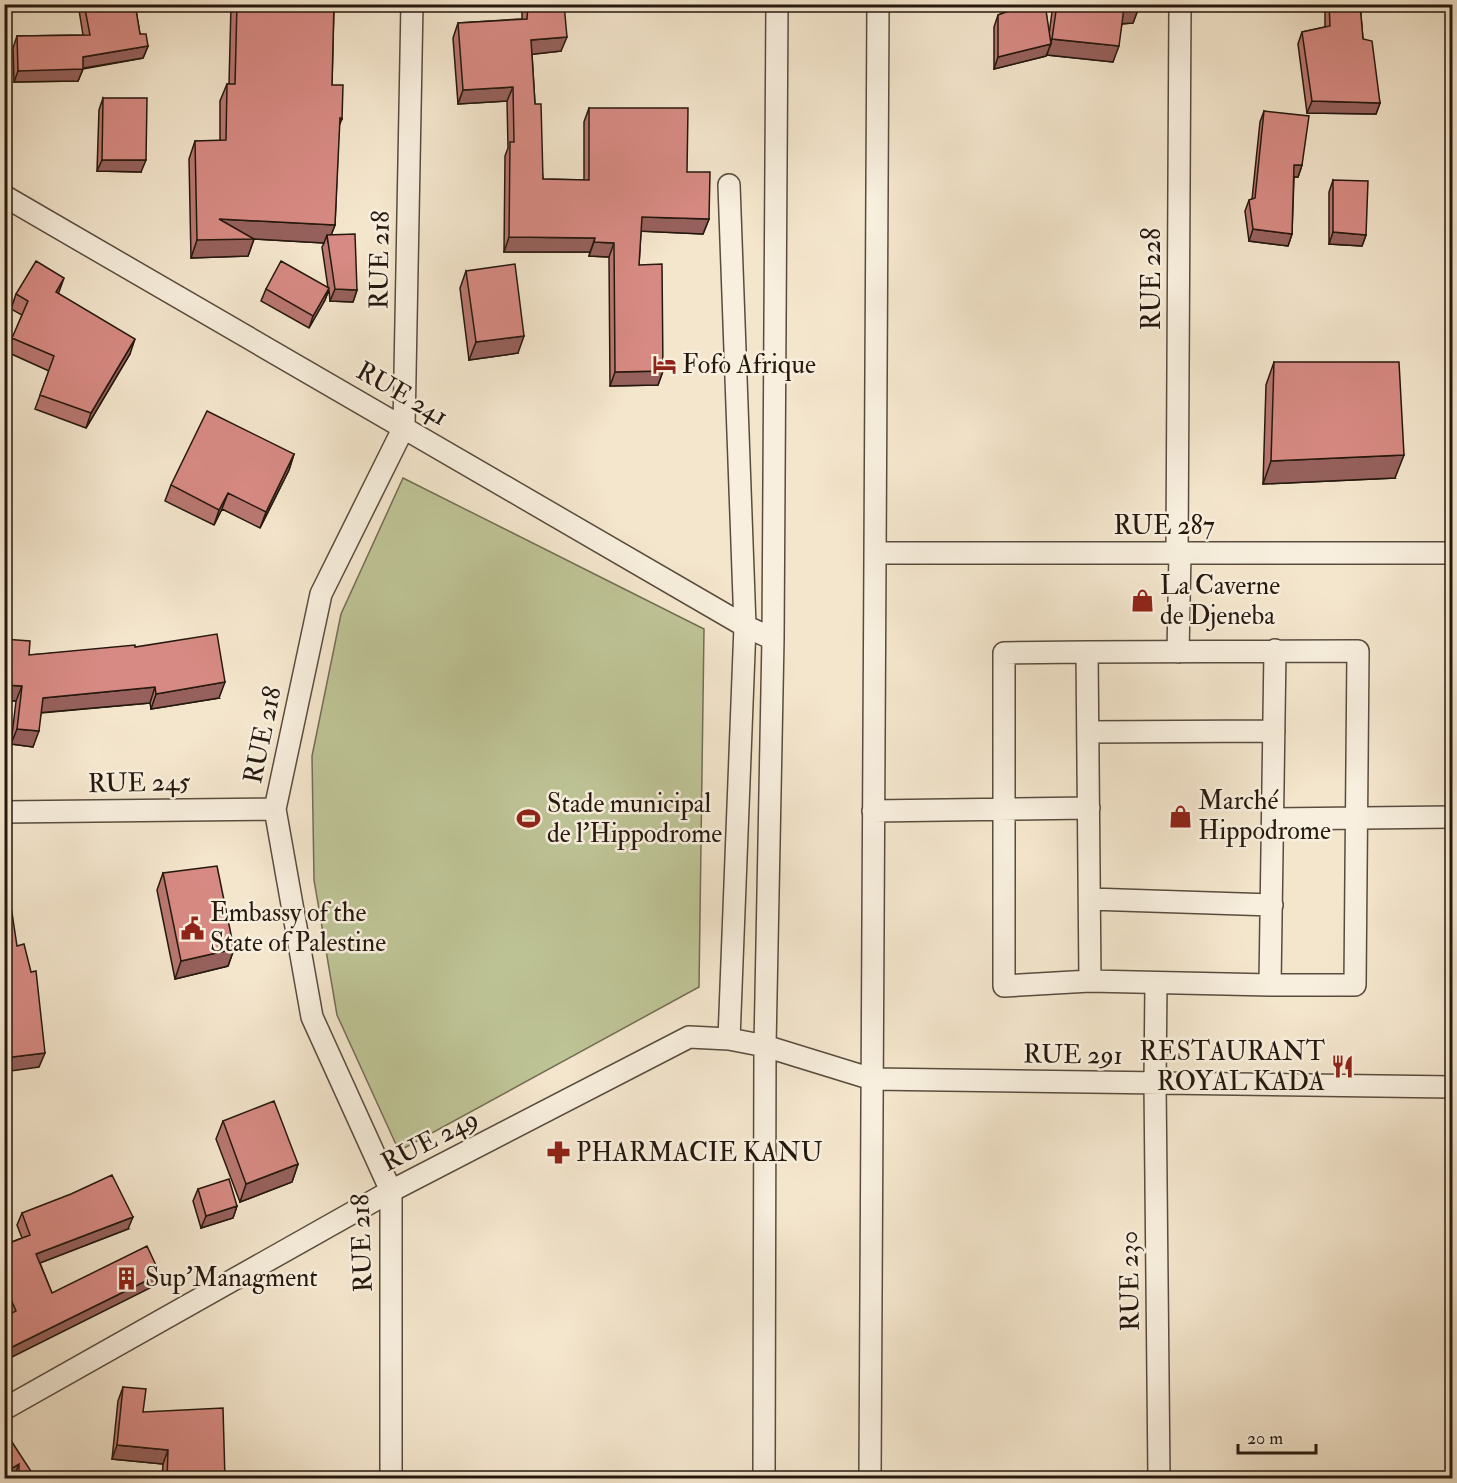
<svg xmlns="http://www.w3.org/2000/svg" width="1457" height="1483" viewBox="0 0 1457 1483" font-family="'IM FELL Double Pica',serif">
  <style>
    .green { fill: #bec496; stroke: #726e52; stroke-width: 1.5 }
    .lines { fill: none; stroke-linecap: round; stroke-linejoin: round }
    .street-casing { stroke: #594c3e; stroke-width: 24 }
    .street { stroke: #f8efde; stroke-width: 21 }
    .wall { fill: #b97771; stroke: #25180e; stroke-width: 1.5 }
    .shaded-wall { fill: #96615c; stroke: #25180e; stroke-width: 1.5 }
    .building { fill: #d78a83; stroke: #25180e; stroke-width: 1.5 }
    .labels { text-anchor: middle; dominant-baseline: central; stroke-width: 5; stroke-linejoin: round; paint-order: stroke }
    .street-label { font-size: 26px; fill: #25180e; stroke: #f8efde }
    .poi-label { font-size: 26px; fill: #25180e; stroke: #f8efde; text-anchor: start }
  </style>
  <rect width="100%" height="100%" fill="#f4e6cd"/>
  <filter id="stains"><feTurbulence type="fractalNoise" baseFrequency=".00333" numOctaves="4"/><feColorMatrix values="0 0 0 0 .2 0 0 0 0 .09 0 0 0 0 .02 0 0 0 .5 -.17"/></filter>
  <radialGradient id="worn" r=".72"><stop offset=".6" stop-color="#630" stop-opacity="0"/><stop offset="1" stop-color="#630" stop-opacity=".3"/></radialGradient>
  <path class="green" d="M403 478 704 629 699 987 399 1151 337 1015 314 880 312 756 341 614Z"/>
  <g class="lines">
    <defs>
      <path id="street" d="M4 196 745 626 773 639
        M875 553H1452
        M1177 553 1180 4
        M1087 652 1004 653V986L1090 981
        M1178 652 1180 553
        M1088 732 1274 731
        M873 811 1089 808
        M4 812 275 809
        M1273 819 1452 817
        M1090 899 1272 905
        M1156 983 1155 1083 1159 1478
        M1270 985H1355L1358 651 1087 652 1090 981 1270 985 1275 650
        M729 1039 745 626 729 185
        M4 1409 391 1191 689 1037 729 1039 765 1046 872 1079 1452 1087
        M391 1478V1191L312 1017 275 809 321 594 404 427 412 4
        M764 1478 765 1046 773 639 777 4
        M870 1478 878 4"/>
    </defs>
    <use href="#street" class="street-casing"/>
    <use href="#street" class="street"/>
  </g>
  <path class="wall" d="M81 4H135L140 34 148 46 143 58 83 69 78 81 14 82 13 48 17 36 83 35 79 10Z
    M334 4 332 85 342 119 339 126 335 225 331 235 357 290 353 302 330 301 329 290 325 300 309 328 261 301 266 289 328 288 322 247 324 243 254 239 248 256 191 258 189 159 195 141H220V101L227 84H229L231 5Z
    M522 4H564L561 51 532 54 535 104 543 179 584 180V122L589 108 687 172 709 219 703 234 641 231 639 265 663 371 658 385 610 386 609 257 589 256 590 252H504L505 156 508 148 507 101 458 104 453 38 458 23 522 19Z
    M1008 4H1045L1049 35 1053 4H1140L1133 23 1122 24 1113 62 1047 55 1046 56 994 69V27L998 15 1007 11Z
    M1325 4H1360L1363 39 1380 103 1376 114 1307 113 1298 44 1302 32 1325 27Z
    M103 98 141 172 97 171 99 110Z
    M1264 111 1302 165 1298 177H1294L1292 234 1288 246 1249 241 1245 211 1249 200 1252 199 1260 122Z
    M1333 180 1366 235 1362 246 1329 244V192Z
    M466 271 518 353 469 360 460 288Z
    M58 293 130 354 86 428 35 409 49 371 7 352 22 315 11 309 16 294Z
    M1274 362 1395 478 1263 484 1266 385Z
    M294 454 289 470 260 528 222 509 214 525 165 501 171 485Z
    M4 639 29 655 135 647 219 698 151 709 150 703 41 713 33 747 11 744 16 701 4 700Z
    M163 873 234 949 228 966 175 979 157 890Z
    M223 1121 298 1164 292 1182 240 1202 216 1139Z
    M198 1189 237 1206 233 1218 201 1228 193 1201Z
    M22 1213 128 1229 40 1263 52 1293 160 1274 156 1285 8 1315 4 1305V1245L22 1238 17 1225Z
    M123 1387 143 1412 225 1479H162L163 1464 112 1459 118 1401Z
    M4 1442 36 1479H15V1474L8 1479H4Z"/>
  <path class="shaded-wall" d="M567 4H633L632 6Z
    M1139 7 1133 23 1118 24 1124 8Z
    M567 37 561 51 526 55 531 40Z
    M1052 39 1119 46 1113 62 1047 55Z
    M1051 44 1046 56 994 69 998 57Z
    M148 46 143 58 78 69H83L78 81 14 82 18 71 83 57Z
    M513 87 507 101 458 104 463 90Z
    M1312 101 1380 103 1376 114 1307 113Z
    M102 160H146L141 172 97 171Z
    M1294 165H1302L1298 177H1290Z
    M642 217 709 219 703 234 637 231Z
    M219 219 335 225 328 243 327 235 324 243 254 239 248 256 191 258 197 240Z
    M1253 229 1292 234 1288 246 1249 241Z
    M1333 232 1366 235 1362 246 1329 244Z
    M509 237 595 238 590 252H504Z
    M594 242 614 243 609 257 589 256Z
    M64 278 59 292 51 306 56 292Z
    M329 288 325 300 309 328 313 316Z
    M335 289 357 290 353 302 330 301Z
    M524 336 518 353 469 360 476 342Z
    M135 339 130 354 86 428 91 413Z
    M663 371 658 385 610 386 615 372Z
    M294 454 289 470 260 528 266 512Z
    M1404 455 1395 478 1263 484 1271 461Z
    M228 493 222 509 214 525 219 510Z
    M225 682 219 698 151 709 156 694Z
    M4 685 22 686 16 701 4 700Z
    M155 687 150 703 37 713 43 698Z
    M17 729 39 731 33 747 11 744Z
    M234 949 228 966 175 979 181 961Z
    M45 1053 39 1067 4 1072V1058Z
    M298 1164 292 1182 240 1202 246 1184Z
    M237 1206 233 1218 201 1228 206 1216Z
    M133 1217 128 1229 32 1266 36 1254Z
    M160 1274 156 1285 4 1361V1351Z
    M117 1445 168 1450 163 1464 112 1459Z
    M19 1464 15 1474 8 1479H4V1473Z"/>
  <path class="building" d="M84 4H135L140 34H146L148 46 83 57V69L18 71 17 36 90 35Z
    M237 4H334L332 85H343L342 119 340 118 335 225 219 219 254 239 197 240 195 141 226 140 227 84H235Z
    M528 4H564L567 37 531 40 535 104H541L543 179 589 180V108H688L687 172H710L709 219 642 217 639 265 662 264 663 371 615 372 614 243 594 242 595 238 509 237 510 142H514L513 87 463 90 458 23 527 19Z
    M1010 4H1045L1051 44 998 57V15L1009 11Z
    M1057 4H1140L1139 7 1124 8 1119 46 1052 39Z
    M1329 4H1360L1363 39 1372 41 1380 103 1312 101 1302 32 1330 26Z
    M103 98H147L146 160H102Z
    M1264 111 1309 116 1302 165H1294L1292 234 1253 229 1249 200 1255 198Z
    M1333 180 1368 181 1366 235 1333 232Z
    M355 234 357 290 335 289 327 235Z
    M36 261 64 278 56 292 135 339 91 413 40 395 54 356 12 338 28 301 16 294Z
    M281 261 329 288 313 316 266 289Z
    M515 264 524 336 476 342 466 271Z
    M1274 362H1399L1404 455 1271 461Z
    M207 411 294 454 266 512 228 493 219 510 171 485Z
    M4 414 11 416 4 434Z
    M217 634 225 682 156 694 155 687 43 698 39 731 17 729 22 686 4 685V639L30 641 29 655 135 645V647Z
    M5 866 17 946 24 944 31 972 36 971 45 1053 4 1058Z
    M217 866 234 949 181 961 163 873Z
    M274 1101 298 1164 246 1184 223 1121Z
    M112 1175 133 1217 36 1254 52 1293 147 1246 160 1274 4 1351V1317L16 1311 4 1283V1245L30 1235 22 1213 71 1194Z
    M229 1179 237 1206 206 1216 198 1189Z
    M123 1387 146 1389 143 1412 223 1408 225 1479H167L168 1450 117 1445Z
    M10 1439 36 1479H19V1464L4 1473V1442Z"/>
  <defs>
    <symbol id="hotel-bare" viewBox="-9 -9 18 18"><path d="M-6-4.5h1.5V1H6V5H4.5V3h-9V5H-6ZM-4 0a1.8 1.8 0 1 1 3.6 0ZM.5 0V-2.5h3Q6-2.5 6 0Z" fill="#8f2418" stroke="#f8efde" stroke-width="2.5" paint-order="stroke"/></symbol>
    <symbol id="shop-bare" viewBox="-9 -9 18 18"><path d="M-5-2.5h2.3a2.7 3.5 0 0 1 5.4 0H5L5.5 6h-11ZM-1.5-2.5h3a1.5 2.3 0 0 0-3 0Z" fill="#8f2418" stroke="#f8efde" stroke-width="2.5" paint-order="stroke"/></symbol>
    <symbol id="stadium-bare" viewBox="-9 -9 18 18"><path d="M0-5a6.5 5 0 1 0 0 10a6.5 5 0 1 0 0-10ZM-3.5-1.8h7v3.6h-7Z" fill="#8f2418" stroke="#f8efde" stroke-width="2.5" paint-order="stroke"/></symbol>
    <symbol id="civic-bare" viewBox="-9 -9 18 18"><path d="M-.6-6.5H3V-4.5H.6V-3L4-1V1h2V6H-6V1h2V-1L-.6-3ZM-1.2 2.5V6h2.4V2.5Z" fill="#8f2418" stroke="#f8efde" stroke-width="2.5" paint-order="stroke"/></symbol>
    <symbol id="restaurant-bare" viewBox="-9 -9 18 18"><path d="M-5-6h1v4h1v-4h1v4h1v-4h1v5L-1.5 .5V6h-2V.5L-5-1ZM5-6V6H3V1.5H1.5Q1.5-4 5-6Z" fill="#8f2418" stroke="#f8efde" stroke-width="2.5" paint-order="stroke"/></symbol>
    <symbol id="pharmacy-bare" viewBox="-9 -9 18 18"><path d="M-2-6h4v4h4v4h-4v4h-4v-4h-4v-4h4Z" fill="#8f2418" stroke="#f8efde" stroke-width="2.5" paint-order="stroke"/></symbol>
    <symbol id="building-bare" viewBox="-9 -9 18 18"><path d="M-4-6H4V6H1V3H-1V6H-4ZM-2.5-4.3h1.7v1.8h-1.7ZM.8-4.3h1.7v1.8H.8ZM-2.5-1h1.7V.8h-1.7ZM.8-1h1.7V.8H.8Z" fill="#8f2418" stroke="#f8efde" stroke-width="2.5" paint-order="stroke"/></symbol>
  </defs>
  <g fill-rule="evenodd">
    <use href="#hotel-bare" x="648" y="348" width="33" height="33"/>
    <use href="#shop-bare" x="1126" y="584" width="33" height="33"/>
    <use href="#shop-bare" x="1164" y="800" width="33" height="33"/>
    <use href="#stadium-bare" x="512" y="802" width="33" height="33"/>
    <use href="#civic-bare" x="176" y="912" width="33" height="33"/>
    <use href="#restaurant-bare" x="1326" y="1050" width="33" height="33"/>
    <use href="#pharmacy-bare" x="542" y="1136" width="33" height="33"/>
    <use href="#building-bare" x="110" y="1262" width="33" height="33"/>
  </g>
  <g class="labels">
    <g class="street-label">
      <text transform="translate(380 260) rotate(-89)">RUE 218</text>
      <text transform="translate(1152 279) rotate(-90)">RUE 228</text>
      <text transform="translate(402 394) rotate(30)">RUE 241</text>
      <text x="1164" y="526">RUE 287</text>
      <text transform="translate(263 735) rotate(-78)">RUE 218</text>
      <text transform="translate(139 783) rotate(-1)">RUE 245</text>
      <text transform="translate(1073 1055) rotate(1)">RUE 291</text>
      <text transform="translate(430 1141) rotate(-27)">RUE 249</text>
      <text transform="translate(362 1243) rotate(-92)">RUE 218</text>
      <text transform="translate(1130 1281) rotate(-91)">RUE 230</text>
    </g>
    <g class="poi-label">
      <text x="682" y="365">Fofo Afrique</text>
      <text x="1160" y="586">La Caverne<tspan x="1160" dy="30">de Djeneba</tspan></text>
      <text x="1198" y="801">Marché<tspan x="1198" dy="30">Hippodrome</tspan></text>
      <text x="547" y="804">Stade municipal<tspan x="547" dy="30">de l'Hippodrome</tspan></text>
      <text x="210" y="913">Embassy of the<tspan x="210" dy="30">State of Palestine</tspan></text>
      <text x="1325" y="1052" text-anchor="end">RESTAURANT<tspan x="1325" dy="30">ROYAL KADA</tspan></text>
      <text x="576" y="1153">PHARMACIE KANU</text>
      <text x="145" y="1278">Sup'Managment</text>
    </g>
  </g>
  <rect width="1457" height="1483" fill="none" stroke="#f4e6cd" stroke-width="24"/>
  <rect x="6" y="6" width="1445" height="1471" fill="none" stroke="#25180e" stroke-width="3"/>
  <rect x="12" y="12" width="1433" height="1459" fill="none" stroke="#25180e" stroke-width="1.5"/>
  <path d="M1238 1444v9h78v-9" fill="none" stroke="#25180e" stroke-width="3"/>
  <text x="1247" y="1444" font-size="18" fill="#25180e" stroke="#f8efde" stroke-width="4.5" paint-order="stroke">20 m</text>
  <rect width="100%" height="100%" filter="url(#stains)"/>
  <rect width="100%" height="100%" fill="url(#worn)"/>
</svg>
